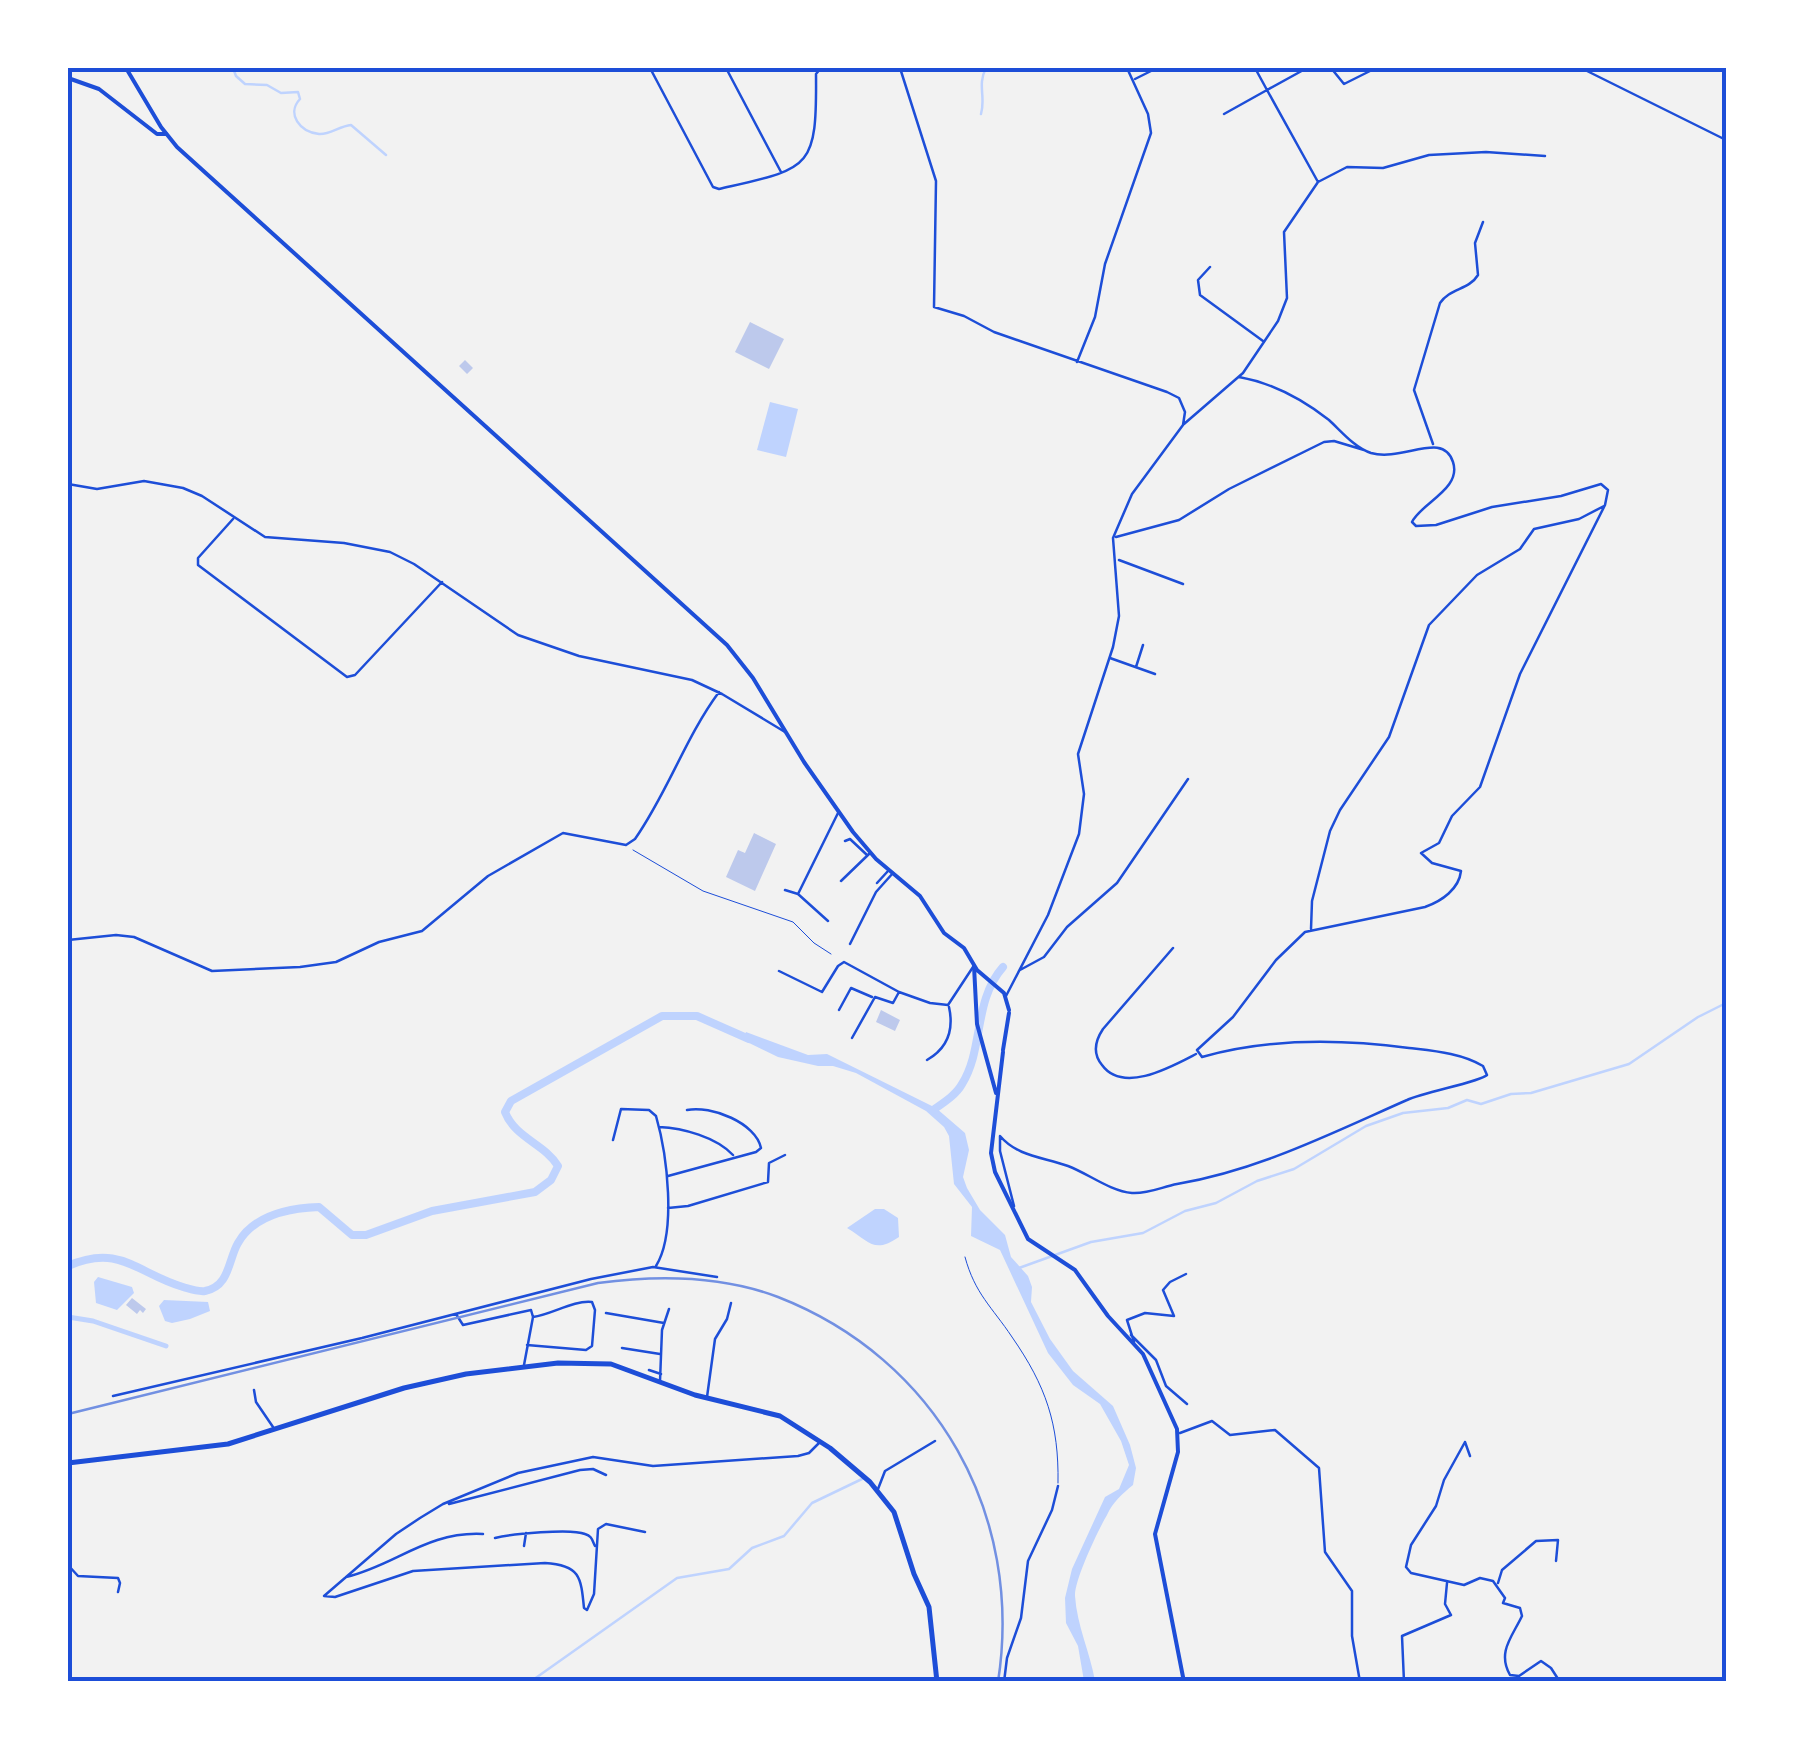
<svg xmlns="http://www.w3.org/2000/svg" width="1794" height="1749" viewBox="0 0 1794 1749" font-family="Spectral,serif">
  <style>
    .water { fill: #bfd3fe }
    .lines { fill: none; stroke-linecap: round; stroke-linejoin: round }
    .stream { stroke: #bfd3fe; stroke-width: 2.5 }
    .canal { stroke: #bfd3fe; stroke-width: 5 }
    .river { stroke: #bfd3fe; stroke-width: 8 }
    .building { fill: #bdc9ec }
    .path { stroke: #1d4ed8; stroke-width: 1 }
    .service { stroke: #1d4ed8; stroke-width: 1 }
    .minor { stroke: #1d4ed8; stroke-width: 2.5 }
    .tertiary { stroke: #1d4ed8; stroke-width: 4 }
    .secondary { stroke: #1d4ed8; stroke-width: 4 }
    .primary { stroke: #1d4ed8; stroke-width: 5 }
    .rail { stroke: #7290e2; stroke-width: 2.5 }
    .neatline { fill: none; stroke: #1d4ed8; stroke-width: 4 }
  </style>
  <rect width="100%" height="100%" fill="#f2f2f2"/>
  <path class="water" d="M770 402 798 409 786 457 757 450Z
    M746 1032 808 1055 827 1054 936 1108 965 1133 969 1150 963 1177 967 1188 980 1210 1005 1235 1011 1257 1028 1276 1032 1287 1031 1302 1050 1339 1073 1371 1113 1406 1130 1445 1136 1468 1133 1485C1122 1494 1113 1502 1107 1515 1098 1530 1074 1581 1075 1596 1077 1626 1090 1652 1095 1681H1084L1078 1646 1066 1623 1065 1598 1072 1569 1105 1497 1119 1489 1129 1465 1121 1441 1100 1404 1073 1385 1048 1353 1000 1250 971 1236 972 1207 954 1184 949 1136 944 1127 926 1111 856 1073 833 1066H818L778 1057 743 1040Z
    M875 1209H884L898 1218 899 1237C874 1254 870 1242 847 1228Z
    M98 1277 132 1287 134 1293 117 1310 96 1303 94 1282Z
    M164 1300 208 1302 210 1311 190 1319 172 1323 165 1321 159 1306Z"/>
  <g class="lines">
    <path class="stream" d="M233 68 236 76 245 84 267 85 281 93 298 92 300 99C286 114 300 132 319 134 329 135 340 126 351 125L386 155
      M981 114C986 97 977 85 986 68
      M1019 1268 1091 1242 1143 1233 1185 1211 1216 1203 1257 1181 1294 1169 1366 1126 1403 1113 1448 1108 1467 1100 1481 1104 1511 1094 1531 1093 1629 1064 1698 1017 1726 1003
      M530 1682 677 1578 729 1569 752 1548 784 1536 812 1503 862 1479"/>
    <path class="canal" d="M68 1317 93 1321 166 1346"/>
    <path class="river" d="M933 1110C943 1103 956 1095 962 1084 984 1049 973 1001 1003 967
      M68 1266C120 1243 138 1274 183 1287 190 1289 198 1292 205 1291 230 1286 228 1260 238 1243 254 1215 290 1208 319 1207L352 1235H366L432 1211 535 1192 551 1180 558 1166C545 1144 515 1138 505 1112L511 1101 662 1016H697L749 1039"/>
  </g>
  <path class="building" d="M750 322 784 339 769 369 735 352Z
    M465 360 473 368 467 374 459 366Z
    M754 833 776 844 755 891 726 877 738 850 745 853Z
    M881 1010 900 1020 895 1031 876 1022Z
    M132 1298 146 1309 143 1313 140 1310 137 1314 126 1305Z"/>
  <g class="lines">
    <path class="path" d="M633 850 703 891 793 922 814 943 831 954"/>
    <path class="service" d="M965 1257C975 1294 992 1307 1012 1337 1046 1386 1059 1424 1058 1483"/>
    <path class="minor" d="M650 68 713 187 719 189C810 168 817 171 816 74L821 68
      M726 68 781 172
      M900 68 936 181 934 307 964 316 994 332 1167 392 1179 398 1185 412 1183 425 1132 494 1113 538 1119 616 1113 647 1078 754 1084 794 1079 834 1048 915 1006 996
      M1331 68 1344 84 1376 68
      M1581 68 1722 138
      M1135 79 1157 68
      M1224 114 1267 90 1255 68
      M1318 182 1347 167 1383 168 1429 155 1486 152 1545 156
      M1210 267 1198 280 1200 295 1263 341
      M1077 362 1095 317 1105 264 1151 133 1148 114 1127 68
      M1184 424 1243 373 1278 321 1287 298 1284 232 1318 182 1267 90 1307 68
      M1433 444 1414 390 1440 303C1450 288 1469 290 1478 275L1475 243 1483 222
      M68 484 97 489 144 481 183 488 202 496 265 537 344 543 390 552 414 564 518 635 579 656 692 680 722 694 785 732
      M233 519 198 558V565L347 677 355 675 442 582
      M1116 537 1179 520 1229 489 1324 442 1334 441 1364 450
      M1119 560 1183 584
      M1110 658 1155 674
      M1136 667 1143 645
      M845 841 850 839 867 855
      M841 881 869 854
      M877 883 888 871
      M785 890 798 894 828 921
      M798 894 838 813
      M1311 929 1312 901 1330 831 1340 810 1389 737 1429 625 1477 575 1520 549 1534 529 1579 519 1604 506
      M68 940 116 935 134 937 212 971 300 967 336 962 379 942 422 931 488 876 563 833 626 845 635 839C668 792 685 738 719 692
      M850 944 876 892 893 873
      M1173 948 1103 1029C1095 1041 1092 1053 1102 1065 1123 1094 1171 1067 1196 1054
      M1020 970 1044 957 1067 927 1117 883 1188 779
      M779 971 822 992 838 966 844 962 899 992
      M839 1010 851 988 872 997
      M852 1038 875 997 893 1003 899 992 930 1003 948 1005 973 967
      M927 1060C948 1048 954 1030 949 1007
      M659 1127C683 1128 716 1137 733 1155
      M613 1140 621 1109 649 1110 656 1116C667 1154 677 1232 656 1266
      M668 1176 756 1152 761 1148C756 1123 711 1105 687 1110
      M1014 1206 1000 1151V1136C1018 1157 1044 1157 1068 1166 1089 1174 1110 1191 1132 1193 1148 1194 1162 1187 1177 1184 1259 1170 1332 1133 1407 1100 1424 1092 1480 1082 1487 1075L1483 1066C1461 1053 1434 1051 1409 1048 1341 1039 1268 1038 1202 1057L1197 1050 1233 1017 1276 960 1305 932 1425 907C1442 901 1459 889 1461 871L1432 863 1421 853 1439 843 1452 816 1480 787 1520 674 1605 505 1608 490 1601 484 1561 496 1492 507 1436 525 1416 526 1412 522C1421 503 1462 489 1453 462 1443 430 1403 462 1371 453 1355 448 1341 431 1329 420 1302 399 1273 383 1239 377
      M668 1208 688 1206 768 1182 769 1163 785 1155
      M606 1313 664 1323
      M456 1314 463 1325 531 1310 533 1317 524 1365
      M1131 1335 1156 1360 1166 1386 1187 1404
      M1134 1342 1127 1320 1145 1313 1174 1316 1163 1290 1170 1282 1186 1274
      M527 1345 586 1350 592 1346 595 1310 592 1302C573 1300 553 1314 533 1317
      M622 1348 660 1354
      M649 1370 661 1374
      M660 1381 662 1330 669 1309
      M254 1390 256 1402 273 1427
      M113 1396 362 1338 591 1279 653 1267 717 1277
      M707 1397 715 1339 727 1319 731 1303
      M1180 1433 1212 1421 1230 1435 1275 1430 1319 1468 1325 1552 1352 1591V1636L1360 1682
      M1470 1456 1465 1442 1444 1480 1436 1506 1411 1545 1406 1567 1411 1573 1464 1585 1480 1578 1493 1581 1505 1598 1503 1603 1520 1608 1522 1616C1512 1637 1497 1652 1510 1675L1519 1676 1541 1661 1551 1668 1560 1682
      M878 1489 885 1471 935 1441
      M449 1504 580 1470 593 1469 606 1475
      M645 1532 606 1524 598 1529 594 1594 587 1610 584 1608C581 1577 580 1565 545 1563L413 1571 335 1597 324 1596 396 1534 420 1518 443 1504 518 1473 593 1457 653 1466 798 1456 809 1453 820 1442
      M495 1538C511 1534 571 1528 585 1534 592 1536 592 1540 595 1546
      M524 1546 526 1533
      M68 1565 78 1576 118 1578 120 1583 118 1592
      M346 1577C396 1565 427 1531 483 1534
      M1498 1583 1502 1570 1536 1541 1558 1540 1556 1561
      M1004 1682 1007 1658 1021 1618 1028 1561 1052 1510 1058 1486
      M1404 1682 1402 1636 1451 1615 1445 1604 1447 1583"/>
    <path class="tertiary" d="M68 78 99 89 157 134H166"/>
    <path class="secondary" d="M126 68 161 127 177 147 727 645 753 678 804 762 853 832 876 859 920 896 944 933 964 948 977 970 1004 993 1009 1010
      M974 966 977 1024 996 1093
      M1003 1050 1009 1013
      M1003 1052 991 1153 995 1172 1028 1239 1075 1270 1108 1316 1143 1354 1177 1429 1178 1452 1155 1534 1184 1682"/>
    <path class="primary" d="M68 1463 228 1444 404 1388 466 1374 558 1363 611 1364 695 1395 780 1416 830 1448 870 1482 894 1512 914 1574 929 1607 937 1682"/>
    <path class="rail" d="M68 1414 598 1283C658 1275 720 1275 778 1297 937 1359 1024 1515 998 1682"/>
  </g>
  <rect width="1794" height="1749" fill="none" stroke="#ffffff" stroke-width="140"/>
  <rect x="70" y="70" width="1654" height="1609" class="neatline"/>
</svg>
